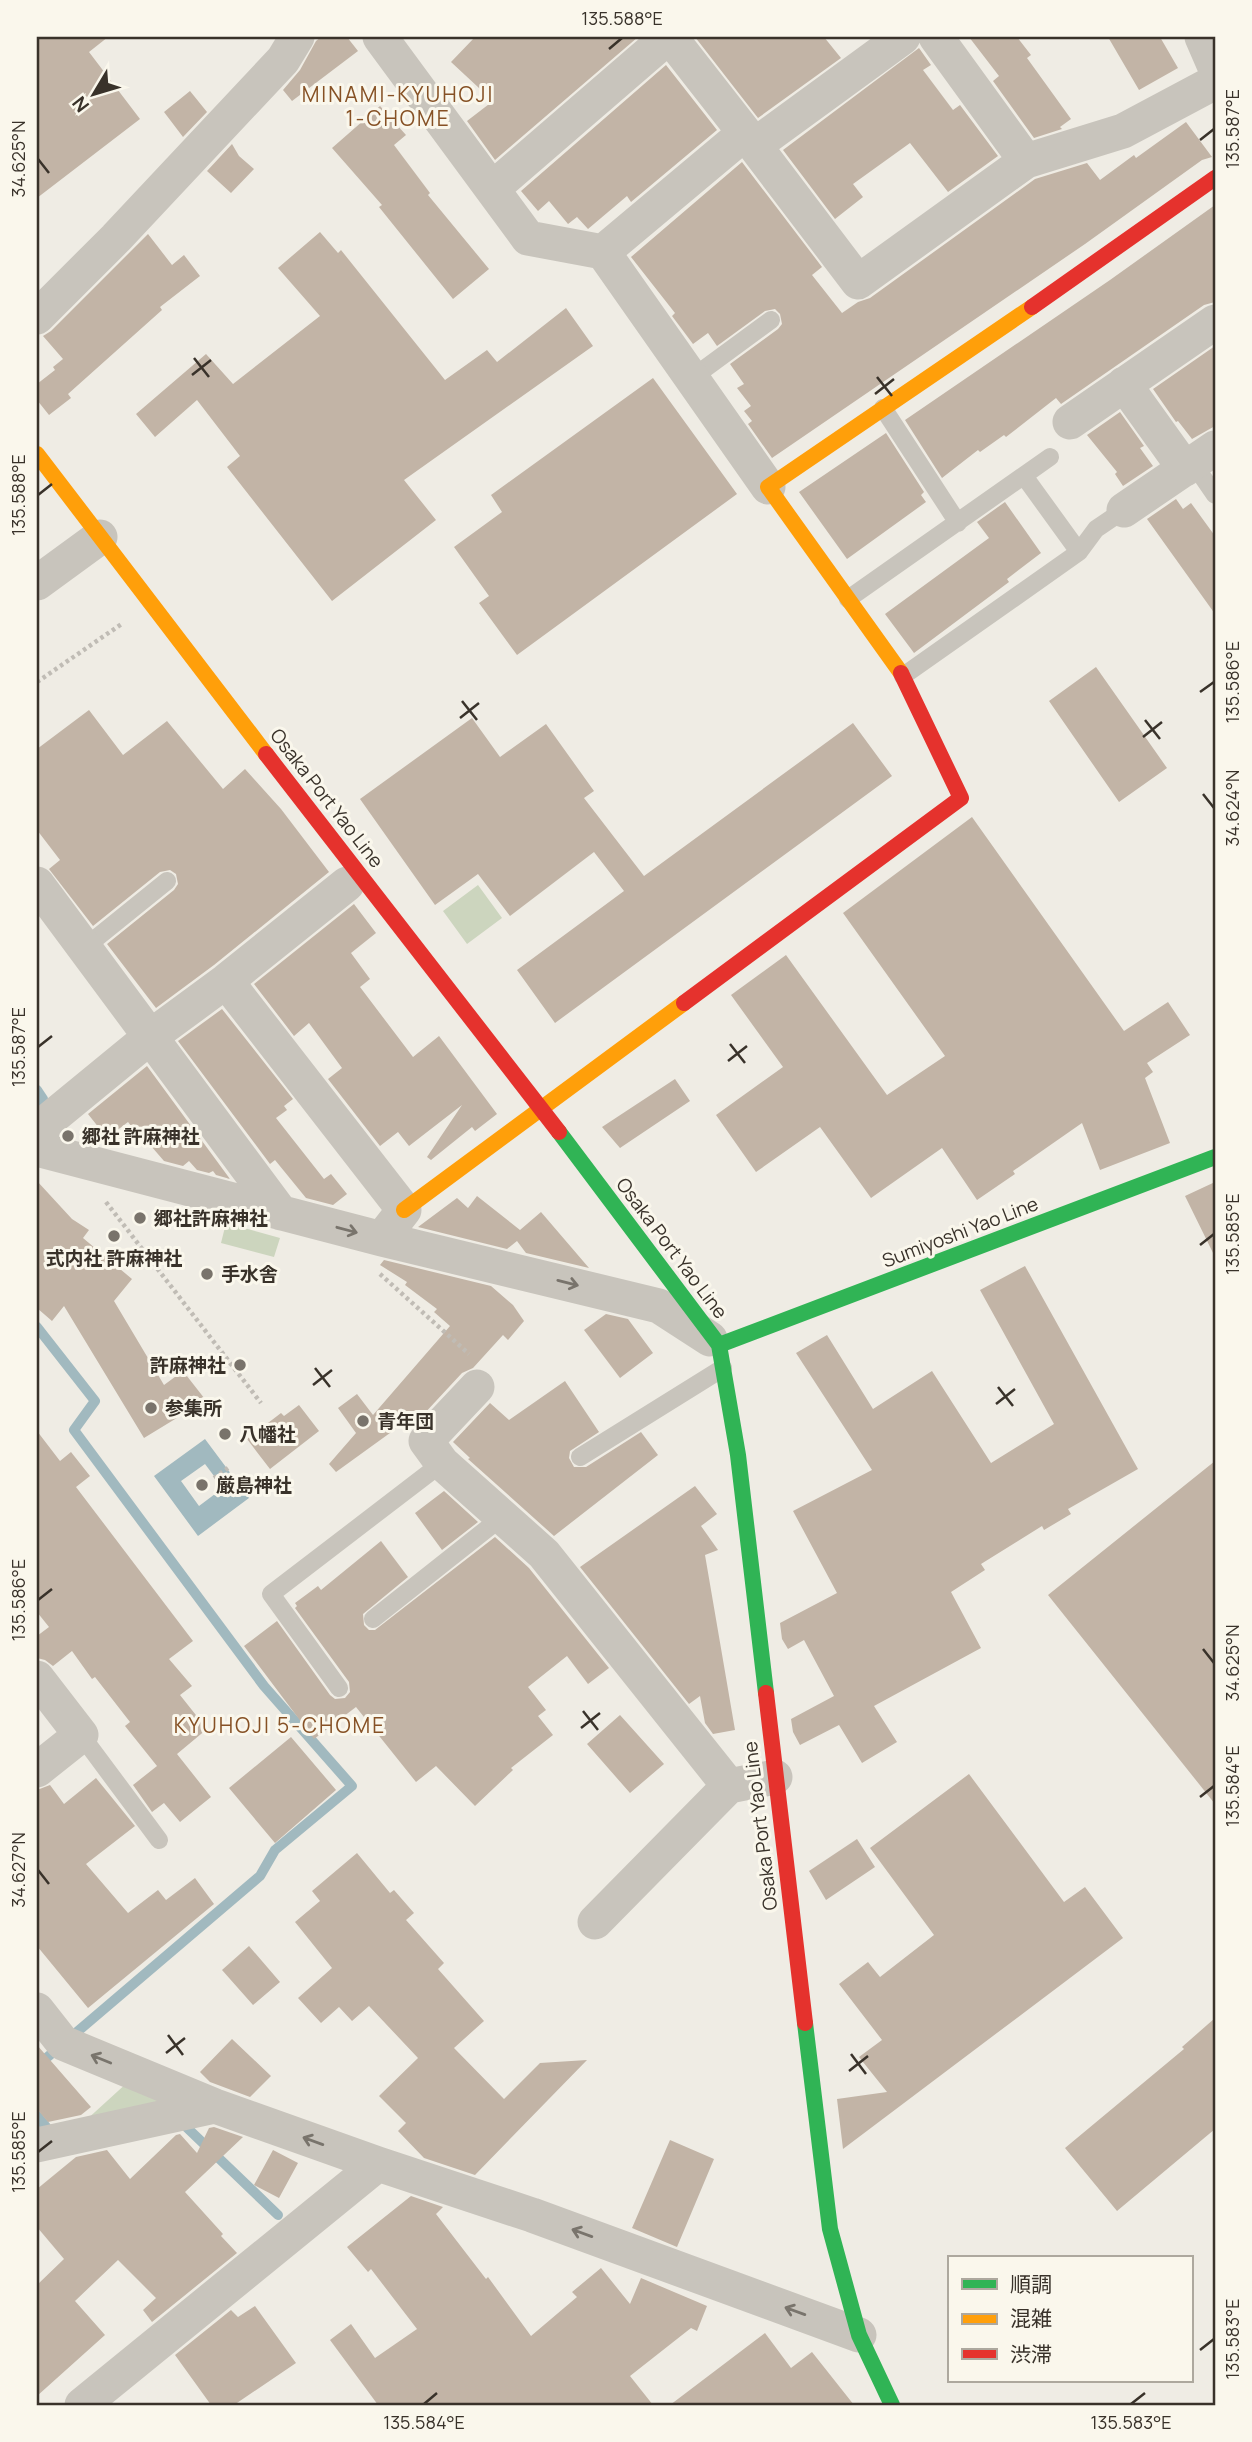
<svg xmlns="http://www.w3.org/2000/svg" width="1252" height="2442" viewBox="0 0 1252 2442" font-family="Manrope,'Noto Sans JP',sans-serif">
  <style>
    .green { fill: #ccd5be }
    .water { fill: #a1b9bf; fill-rule: evenodd }
    .lines { fill: none; stroke-linecap: round; stroke-linejoin: round }
    .stream { stroke: #a1b9bf; stroke-width: 10 }
    .building { fill: #c2b4a6 }
    .path { stroke: #c0bcb5; stroke-width: 4.5; stroke-dasharray: 3.5 3.5; stroke-linecap: butt }
    .lane { stroke: #c8c4bc; stroke-width: 18 }
    .street { stroke: #c8c4bc; stroke-width: 35 }
    .fast { stroke: #30b455; stroke-width: 16 }
    .slow { stroke: #ff9f0a; stroke-width: 16 }
    .jam { stroke: #e5322d; stroke-width: 16 }
    .oneway { stroke: #79746c }
    .ticks { fill: none; stroke: #39322a; stroke-width: 2.5 }
    .poi-dot { fill: #79736b; stroke: #faf7ec; stroke-width: 2.5 }
    .labels { text-anchor: middle; dominant-baseline: central; stroke-width: 6; stroke-linejoin: round; paint-order: stroke }
    .street-label { font-size: 19px; fill: #39322a; stroke: #faf7ec }
    .poi-label { font-size: 19px; font-weight: bold; fill: #39322a; stroke: #faf7ec; text-anchor: start }
    .neighbourhood-label { font-size: 21px; letter-spacing: 2px; fill: #865125; stroke: #faf7ec }
    .neatline { fill: none; stroke: #39322a; stroke-width: 2.5 }
    .ticks-label { font-size: 18px; text-anchor: middle; fill: #39322a }
  </style>
  <rect width="100%" height="100%" fill="#efece4"/>
  <path class="green" d="M478 885 502 918 467 944 443 911Z
    M226 1223 280 1238 274 1257 221 1243Z
    M129 2081 171 2101 84 2122Z"/>
  <path class="water" d="M205 1439 249 1498 198 1536 154 1476ZM205 1464 223 1488 199 1506 181 1481Z"/>
  <g class="lines">
    <path class="stream" d="M37 1090 43 1099 37 1103
      M37 1327 95 1401 74 1430 264 1686 352 1786 275 1850 260 1876 37 2066
      M37 2116 51 2133
      M180 2121 278 2215"/>
  </g>
  <path class="building" d="M37 37H108L89 52 140 119 37 198Z
    M321 37H347L358 51 292 101 283 90 300 70 316 41Z
    M475 37H638L495 160 467 121 493 101 451 62Z
    M695 37H824L841 58 758 118Z
    M969 37H1017L1031 55 1027 58 1071 119 1060 127 1062 129 1034 138 993 81 999 76Z
    M1108 37H1160L1178 68 1139 90Z
    M919 48 931 65 923 70 953 110 960 105 998 156 948 192 910 143 853 184 863 197 835 219 783 150Z
    M666 65 717 130 631 202 627 196 588 229 577 217 568 224 549 201 538 211 521 191Z
    M190 91 207 112 183 137 164 112Z
    M380 106 406 135 394 145 430 193 428 195 489 269 453 299 379 207 382 205 332 148Z
    M1186 122 1212 157 1202 160 1085 244 772 458 748 424 752 421 744 411 751 406 737 388 744 384 730 364 778 329 782 324 780 314 775 309 765 311 717 346 708 333 693 344 672 316 675 313 631 257 742 162 822 267 812 275 842 313 858 302 870 298 1035 179 1087 163 1100 180 1134 155 1136 158Z
    M232 144 239 156 254 169 231 193 207 171Z
    M1215 205V302L1204 305 1061 404 1056 398 1006 437 1004 435 980 452 978 450 942 478 905 420 1110 280Z
    M320 232 338 253 341 250 445 380 487 350 497 362 566 308 593 346 404 480 436 520 332 601 227 467 240 456 197 400 155 437 136 414 206 354 233 384 320 316 278 268Z
    M148 234 172 265 184 255 200 276 160 307 162 310 68 394 71 398 49 415 37 400V384L55 370 53 367 63 359 43 336 51 331Z
    M1215 346V426L1192 439 1178 421 1176 422 1153 389Z
    M653 378 737 494 517 655 479 603 489 596 454 547 502 512 491 495Z
    M1120 412 1144 446 1140 448 1153 466 1123 486 1115 474 1117 472 1087 435Z
    M886 433 924 492 921 495 926 502 847 559 799 492Z
    M1176 499 1183 509 1191 503 1215 536V614L1147 519Z
    M1005 502 1041 553 1007 579 1009 582 914 653 885 614 989 538 977 522Z
    M1096 667 1167 768 1119 802 1049 701Z
    M89 710 123 755 167 721 223 789 245 769 281 809 329 872 214 965 156 1008 107 944 174 890 178 884 176 874 170 870 160 872 93 926 49 869 60 860 37 830V749Z
    M472 718 500 757 546 724 594 791 584 798 644 876 853 723 892 776 555 1023 517 970 624 891 594 852 510 916 478 874 435 905 360 799Z
    M972 817 1124 1031 1168 1002 1190 1035 1147 1063 1153 1072 1145 1078 1170 1143 1100 1170 1082 1123 1013 1171 1015 1174 977 1200 942 1148 871 1198 820 1127 756 1172 716 1115 783 1067 731 995 786 955 887 1095 945 1056 843 913Z
    M354 904 376 933 351 953 370 979 360 987 413 1057 439 1036 497 1114 475 1131 472 1127 431 1160 427 1157 462 1105 409 1146 398 1132 380 1146 328 1079 342 1068 309 1023 294 1036 254 984Z
    M222 1009 293 1099 284 1106 287 1110 276 1118 324 1179 331 1174 347 1194 333 1205 306 1198 275 1160 270 1164 178 1041Z
    M147 1066 230 1179 216 1175 213 1171 209 1173 197 1170 189 1161 183 1166 164 1161 151 1146 149 1148 128 1122 107 1138 88 1114Z
    M675 1079 690 1101 620 1148 602 1127Z
    M37 1181 72 1219 89 1230 83 1238 132 1279 114 1301 164 1385 183 1371 208 1403 188 1417 185 1413 144 1438 64 1306 52 1321 37 1308Z
    M1215 1182V1257L1185 1196Z
    M477 1196 520 1230 541 1212 589 1268 526 1253 517 1241 507 1249 418 1227 457 1198 468 1208Z
    M384 1260 491 1286 513 1305 524 1321 508 1340 503 1335 473 1368 462 1373 423 1415 419 1412 336 1472 329 1464 356 1433 338 1408 357 1394 373 1415 450 1326 434 1312 437 1309 405 1285 407 1282 380 1265Z
    M1025 1266 1138 1469 1068 1509 1071 1514 1044 1530 1042 1526 981 1564 985 1570 951 1592 981 1648 874 1706 897 1742 862 1763 839 1725 800 1745 793 1732 791 1719 834 1696 804 1640 788 1649 782 1639 780 1623 837 1593 793 1511 872 1470 796 1353 827 1335 873 1409 932 1371 991 1463 1054 1424 980 1290Z
    M606 1314 628 1319 653 1353 620 1378 584 1330Z
    M565 1381 599 1432 570 1451 569 1458 574 1467H586L641 1432 658 1455 554 1536 468 1459 470 1458 453 1442 490 1403 509 1420Z
    M299 1405 319 1431 270 1469 247 1439 281 1413 284 1416Z
    M37 1431 60 1461 71 1452 90 1476 76 1487 193 1641 169 1659 192 1686 180 1695 207 1729 177 1754 211 1797 180 1822 164 1803 152 1812 133 1785 157 1766 125 1726 130 1722 95 1677 92 1679 72 1651 53 1666 45 1660 37 1658V1636L49 1627 37 1612Z
    M1215 1461V1804L1048 1595Z
    M695 1486 717 1514 701 1526 718 1550 705 1555 735 1730 713 1734 705 1723 700 1696 689 1704 580 1567Z
    M444 1491 478 1522 442 1550 415 1513Z
    M495 1537 529 1568 609 1668 588 1684 567 1656 528 1687 546 1710 538 1716 553 1735 511 1768 513 1770 475 1806 436 1766 416 1782 356 1707 314 1739 244 1646 277 1621 330 1695 335 1699 345 1698 350 1692 349 1682 295 1608 297 1606 295 1603 318 1586 321 1590 381 1541 408 1577 363 1614 364 1625 369 1630H375Z
    M620 1715 664 1764 630 1793 587 1744Z
    M291 1737 336 1790 275 1843 229 1788Z
    M969 1774 1064 1902 1085 1887 1123 1938 843 2149 837 2099 887 2092 859 2057 882 2040 839 1984 868 1962 880 1977 934 1935 870 1848Z
    M96 1778 135 1826 86 1864 128 1913 158 1890 166 1900 195 1878 214 1904 88 2008 37 1946V1790L50 1785 64 1804Z
    M857 1839 875 1867 826 1900 809 1871Z
    M357 1853 390 1893 394 1890 414 1913 406 1920 444 1963 438 1969 484 2021 454 2048 504 2099 540 2063 587 2060 475 2175 424 2158 398 2131 406 2123 379 2096 418 2058 369 2006 352 2021 339 2007 321 2023 298 1998 332 1968 295 1922 320 1901 312 1891Z
    M249 1946 280 1982 253 2005 222 1970Z
    M1215 2018V2129L1117 2211 1065 2148 1184 2049 1182 2047Z
    M232 2039 271 2076 250 2097 210 2082 200 2072Z
    M37 2045 91 2107 81 2115 48 2122 37 2109Z
    M214 2127 243 2137 185 2192 223 2234 221 2236 237 2253 152 2322 143 2310 156 2298 118 2260 75 2301 105 2335 37 2396V2285L64 2259 37 2227V2189L76 2157 107 2150 130 2179 176 2135 180 2134 197 2153 209 2128Z
    M670 2140 714 2159 677 2247 632 2228Z
    M273 2150 298 2163 279 2198 254 2185Z
    M411 2196 443 2207 436 2214 486 2279 488 2277 531 2336 577 2297 572 2292 601 2268 630 2304 641 2278 707 2306 697 2331 691 2328 630 2376 653 2405H378L330 2340 351 2324 375 2358 417 2329 371 2269 368 2272 347 2247Z
    M255 2306 296 2363 234 2405H211L175 2355 231 2310 238 2317Z
    M765 2333 791 2368 812 2352 854 2405H670Z"/>
  <g class="lines">
    <path class="path" d="M37 682 123 623
      M106 1202 261 1403
      M380 1274 469 1354
      M214 1478 228 1468"/>
    <path class="lane" d="M692 378 771 320
      M883 408 958 523
      M1193 463 1215 495
      M1024 476 1079 552
      M848 599 1050 457
      M903 676 1079 552 1096 529 1124 510
      M84 948 167 881
      M580 1457 723 1368
      M373 1619 502 1517
      M339 1688 271 1594 442 1463
      M81 1735 159 1840"/>
    <path class="street" d="M380 37 528 238 603 252 768 487
      M670 37 745 133
      M936 37 1026 161
      M1202 37 1215 67
      M755 145 903 37
      M492 189 668 37
      M603 252 745 133 858 282 1026 161 1123 131 1215 82
      M37 317 116 238 283 60 297 37
      M1124 384 1185 469
      M1070 422 1215 322
      M1124 510 1215 448
      M37 583 100 537
      M37 884 281 1213
      M226 981 404 1210 386 1233
      M37 1149 382 1239 659 1306 710 1339
      M38 1149 44 1124 150 1037 226 981 347 884
      M477 1387 426 1441 442 1463 544 1554 729 1786 775 1777
      M37 1678 81 1735 37 1770
      M595 1922 729 1786
      M37 2010 63 2043 215 2106 378 2164 532 2215 859 2335
      M37 2145 215 2106
      M82 2405 378 2164"/>
    <path class="fast" d="M559 1132 719 1345 738 1455 766 1693
      M719 1345 1215 1157
      M805 2023 830 2229 859 2335 892 2405"/>
    <path class="slow" d="M37 454 266 754
      M901 673 768 487 1032 307
      M404 1210 684 1003"/>
    <path class="jam" d="M1032 307 1215 178
      M266 754 559 1132
      M684 1003 961 798 901 673
      M766 1693 805 2023"/>
  </g>
  <defs><path id="oneway-shaft" d="M-6 0H5M1.5-3L5.5 0L1.5 3" fill="none" stroke-width="1.6" stroke-linecap="round" stroke-linejoin="round" transform="scale(1.75)"/></defs>
  <g class="oneway">
    <use href="#oneway-shaft" transform="translate(347 1230) rotate(15)"/>
    <use href="#oneway-shaft" transform="translate(568 1283) rotate(14)"/>
    <use href="#oneway-shaft" transform="translate(101 2059) rotate(-158)"/>
    <use href="#oneway-shaft" transform="translate(313 2141) rotate(-160)"/>
    <use href="#oneway-shaft" transform="translate(582 2233) rotate(-160)"/>
    <use href="#oneway-shaft" transform="translate(795 2311) rotate(-160)"/>
  </g>
  <path class="ticks" d="M609 49 622 38M1200 140 1214 129M38 159 49 173M194 358 209 377M192 375 211 360M877 377 892 396M875 394 894 379M38 495 52 484M1200 692 1214 682M462 701 477 720M460 718 479 703M1145 720 1160 739M1143 737 1162 722M1203 794 1214 808M730 1044 745 1063M38 1047 52 1036M728 1061 747 1046M1200 1245 1214 1234M315 1368 330 1387M313 1385 332 1370M998 1387 1013 1406M996 1404 1015 1389M38 1600 52 1589M1203 1649 1214 1663M583 1711 598 1730M581 1728 600 1713M1200 1797 1214 1786M38 1870 49 1884M168 2035 183 2055M166 2053 185 2038M851 2054 866 2074M849 2071 868 2056M38 2152 52 2141M1200 2350 1214 2339M424 2404 437 2393M1131 2404 1145 2393"/>
  <g class="poi-dot">
    <circle cx="68" cy="1136" r="7"/>
    <circle cx="140" cy="1218" r="7"/>
    <circle cx="114" cy="1236" r="7"/>
    <circle cx="207" cy="1274" r="7"/>
    <circle cx="240" cy="1365" r="7"/>
    <circle cx="151" cy="1408" r="7"/>
    <circle cx="363" cy="1421" r="7"/>
    <circle cx="225" cy="1434" r="7"/>
    <circle cx="202" cy="1485" r="7"/>
  </g>
  <g class="labels">
    <g class="street-label">
      <text transform="translate(327 798) rotate(52)">Osaka Port Yao Line</text>
      <text transform="translate(960 1232) rotate(-21)">Sumiyoshi Yao Line</text>
      <text transform="translate(672 1248) rotate(53)">Osaka Port Yao Line</text>
      <text transform="translate(760 1826) rotate(-97)">Osaka Port Yao Line</text>
    </g>
    <g class="poi-label">
      <text x="82" y="1136">郷社 許麻神社</text>
      <text x="154" y="1218">郷社許麻神社</text>
      <text x="114" y="1258" text-anchor="middle">式内社 許麻神社</text>
      <text x="221" y="1274">手水舎</text>
      <text x="226" y="1365" text-anchor="end">許麻神社</text>
      <text x="165" y="1408">参集所</text>
      <text x="377" y="1421">青年団</text>
      <text x="239" y="1434">八幡社</text>
      <text x="216" y="1485">厳島神社</text>
    </g>
    <g class="neighbourhood-label">
      <text x="398" y="94">MINAMI-KYUHOJI<tspan x="398" dy="24">1-CHOME</tspan></text>
      <text x="280" y="1725">KYUHOJI 5-CHOME</text>
    </g>
  </g>
  <rect width="1252" height="2442" fill="none" stroke="#faf7ec" stroke-width="77"/>
  <rect x="948" y="2256" width="245" height="126" fill="#faf7ec" stroke="#ada89e" stroke-width="2"/>
  <rect x="962" y="2279" width="35" height="10" fill="#30b455" stroke="#ada89e" stroke-width="2"/>
  <text x="1010" y="2292" font-size="21" fill="#39322a">順調</text>
  <rect x="962" y="2314" width="35" height="10" fill="#ff9f0a" stroke="#ada89e" stroke-width="2"/>
  <text x="1010" y="2326" font-size="21" fill="#39322a">混雑</text>
  <rect x="962" y="2349" width="35" height="10" fill="#e5322d" stroke="#ada89e" stroke-width="2"/>
  <text x="1010" y="2362" font-size="21" fill="#39322a">渋滞</text>
  <g transform="translate(94 94) rotate(232)" stroke="#faf7ec" stroke-width="5" paint-order="stroke">
  <path d="M0-5L12 26L0 18L-12 26Z" fill="#39322a"/>
  <text y="-10" font-size="19" font-weight="bold" text-anchor="middle" fill="#39322a">N</text>
  </g>
  <rect x="38" y="38" width="1176" height="2366" class="neatline"/>
  <g class="ticks-label">
    <text x="622" y="25">135.588°E</text>
    <text transform="translate(1233 129) rotate(-90)" y="6">135.587°E</text>
    <text transform="translate(19 159) rotate(-90)" y="6">34.625°N</text>
    <text transform="translate(19 495) rotate(-90)" y="6">135.588°E</text>
    <text transform="translate(1233 682) rotate(-90)" y="6">135.586°E</text>
    <text transform="translate(1233 808) rotate(-90)" y="6">34.624°N</text>
    <text transform="translate(19 1047) rotate(-90)" y="6">135.587°E</text>
    <text transform="translate(1233 1234) rotate(-90)" y="6">135.585°E</text>
    <text transform="translate(19 1600) rotate(-90)" y="6">135.586°E</text>
    <text transform="translate(1233 1663) rotate(-90)" y="6">34.625°N</text>
    <text transform="translate(1233 1786) rotate(-90)" y="6">135.584°E</text>
    <text transform="translate(19 1870) rotate(-90)" y="6">34.627°N</text>
    <text transform="translate(19 2152) rotate(-90)" y="6">135.585°E</text>
    <text transform="translate(1233 2339) rotate(-90)" y="6">135.583°E</text>
    <text x="424" y="2429">135.584°E</text>
    <text x="1131" y="2429">135.583°E</text>
  </g>
</svg>
